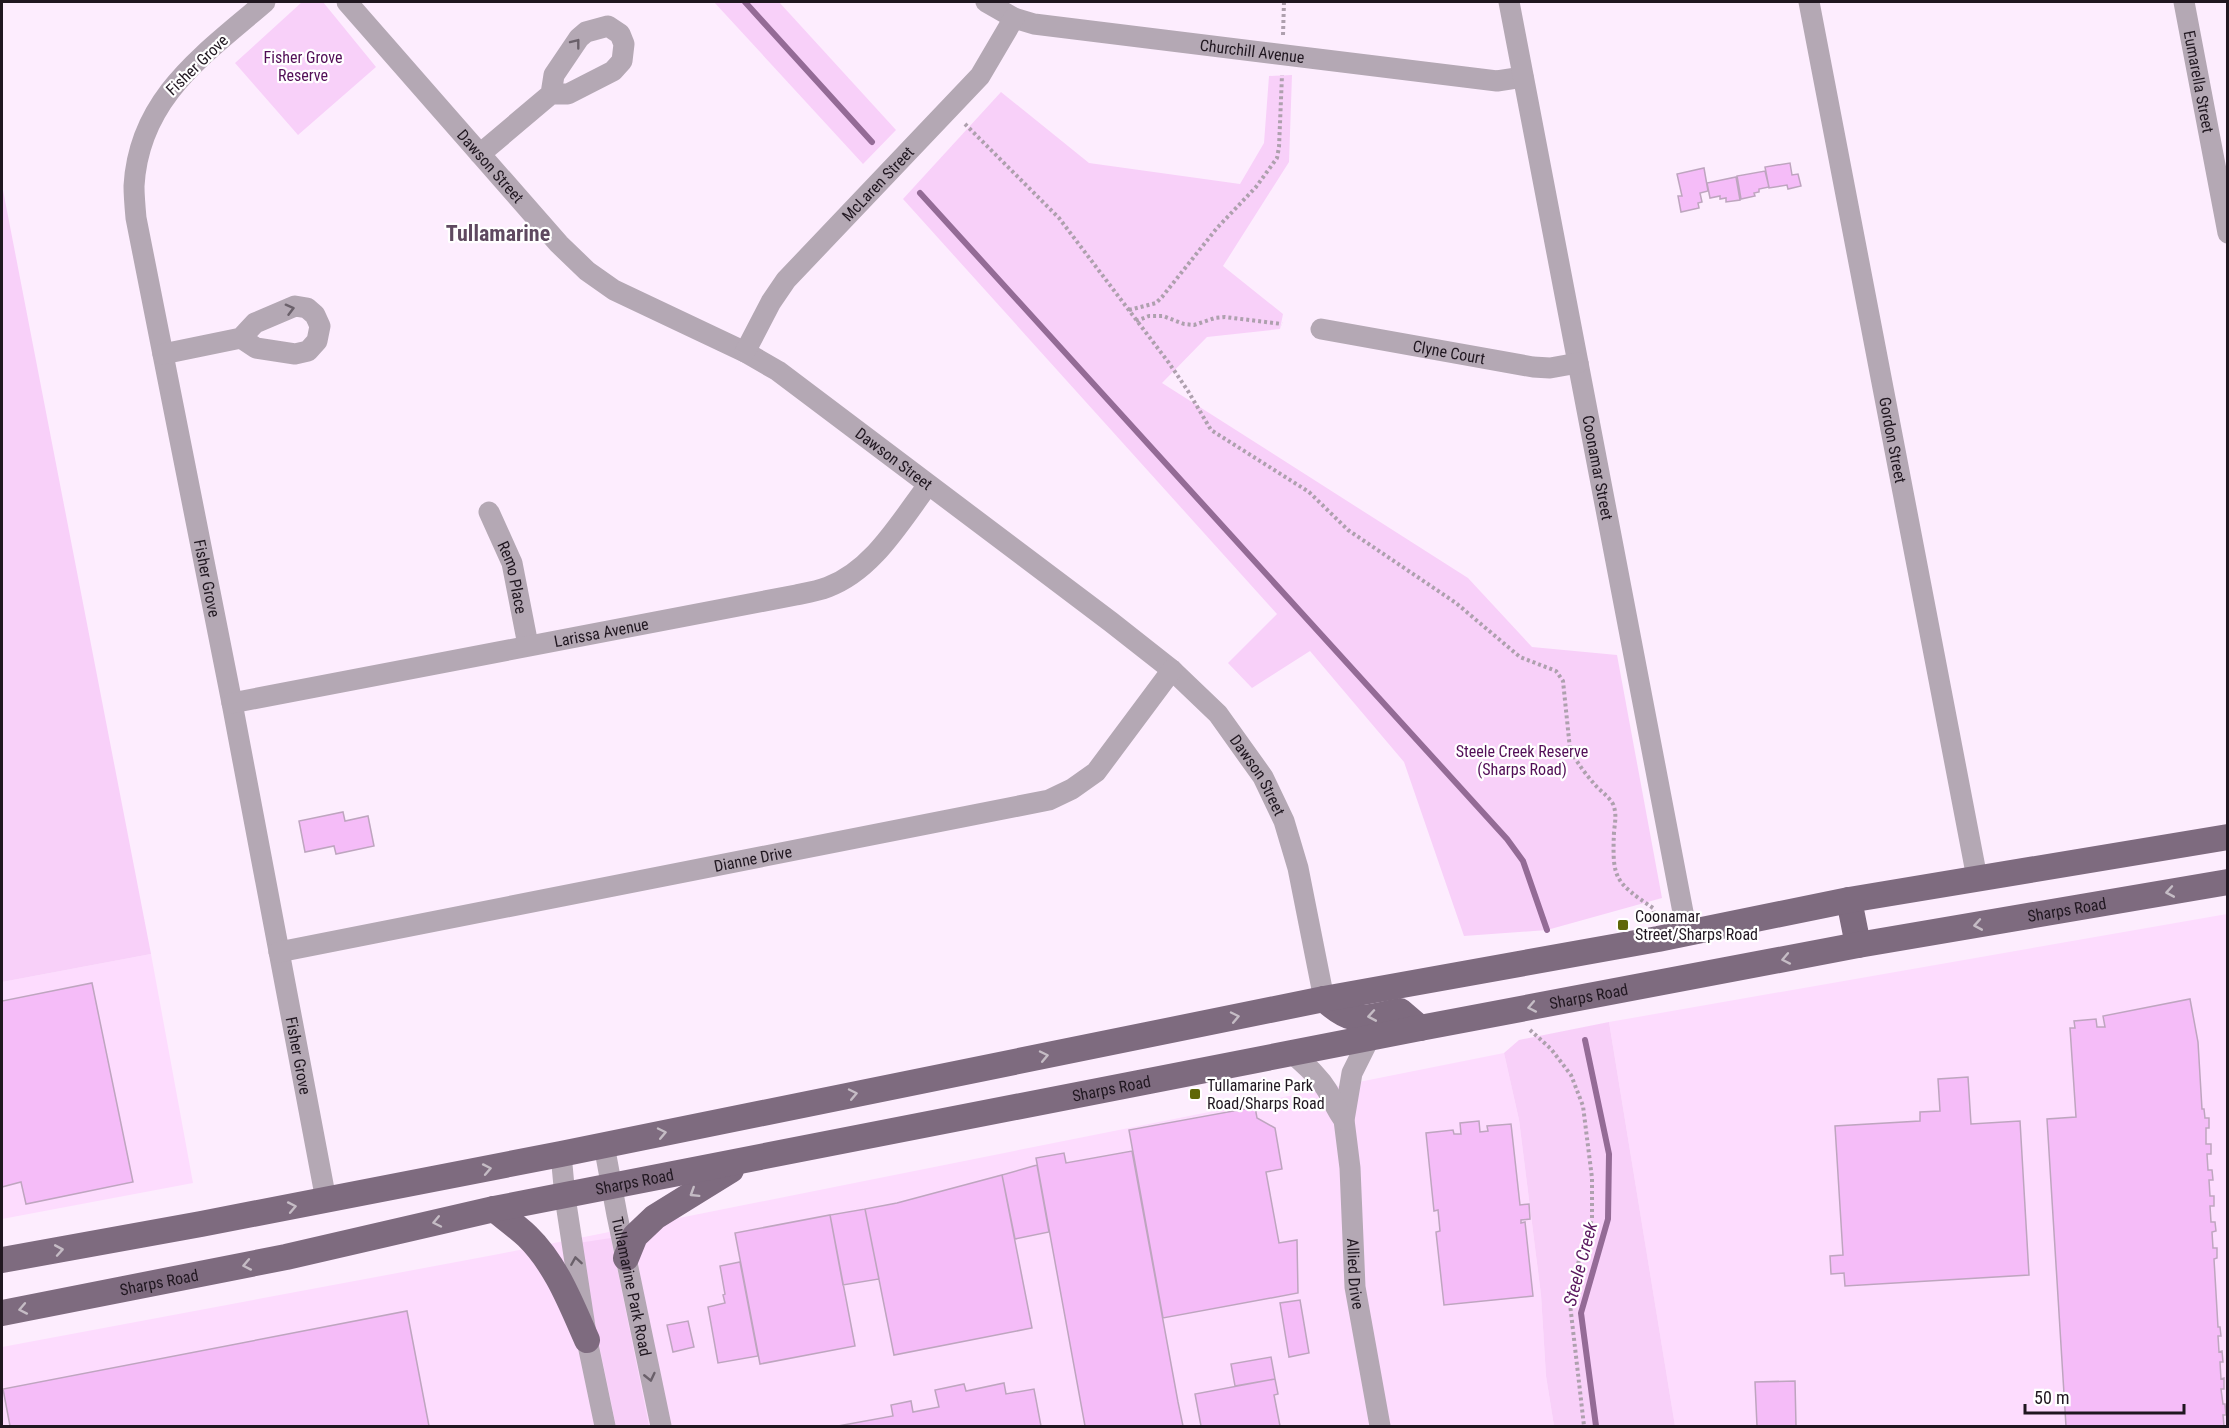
<svg xmlns="http://www.w3.org/2000/svg" width="2229" height="1428" viewBox="0 0 2229 1428" font-family="'Roboto Condensed',sans-serif">
  <style>
    .built { fill: #fddcfe }
    .green { fill: #f8d0f9 }
    .lines { fill: none; stroke-linecap: round; stroke-linejoin: round }
    .stream { stroke: #946b96; stroke-width: 6 }
    .building { fill: #f5bcf8; stroke: #bea5bf; stroke-width: 1.5 }
    .path { stroke: #aea0ae; stroke-width: 4; stroke-dasharray: 3 3; stroke-linecap: butt }
    .minor { stroke: #b4a8b4; stroke-width: 21 }
    .major { stroke: #7e6b7f; stroke-width: 26 }
    .oneway { stroke: #6a606a }
    .oneway2 { stroke: #c5bcc5 }
    .poi-dot { fill: #5f6708; stroke: #fff; stroke-width: 2 }
    .labels { text-anchor: middle; dominant-baseline: central; stroke-width: 4.5; stroke-linejoin: round; paint-order: stroke }
    .street-label { font-size: 16px; fill: #201720; stroke: #fff }
    .park-label { font-size: 16px; fill: #510d56; stroke: #fff }
    .poi-label { font-size: 16px; fill: #201720; stroke: #fff; text-anchor: start }
    .water-label { font-size: 18px; font-style: italic; fill: #5b1960; stroke: #fff }
    .district-label { font-size: 22px; font-weight: bold; fill: #5f4960; stroke: #fff }
  </style>
  <rect width="100%" height="100%" fill="#fdedfe"/>
  <path class="built" d="M2227 914V1426H1675L1609 1022Z
    M151 954 193 1183 2 1219V982Z
    M1504 1053 1519 1120 1541 1295 1546 1376 1554 1426H2V1347L499 1254Z"/>
  <path class="green" d="M302 2H323L376 67 298 135 235 63Z
    M714 2H779L896 130 863 164Z
    M1292 75 1289 162 1223 266 1283 314 1280 329 1207 337 1162 383 1468 578 1532 647 1617 655 1662 898 1547 930 1464 936 1404 762 1310 651 1252 688 1228 663 1277 614 903 199 1001 92 1089 163 1240 184 1264 143 1269 76Z
    M2 185 151 954 2 982Z
    M1609 1022 1675 1426H1554L1546 1376 1541 1295 1519 1120 1504 1053 1519 1040Z
    M611 1238 649 1426H616L578 1243Z"/>
  <g class="lines">
    <path class="stream" d="M745 2 872 142
      M920 193 1507 839 1523 861 1547 930
      M1585 1040 1609 1154 1608 1219 1581 1313 1596 1426"/>
  </g>
  <path class="building" d="M1790 163 1792 175 1798 174 1801 186 1788 189 1787 185 1769 188 1765 167Z
    M1704 168 1708 191 1700 193 1702 202 1698 203 1699 208 1681 212 1678 196H1682L1677 174Z
    M1765 171 1769 187 1759 189V192L1754 193 1755 196 1741 199 1737 176Z
    M1736 177 1740 200 1726 202V198L1720 199V196L1710 198 1707 183Z
    M343 812 345 821 368 816 374 846 336 854 334 846 305 852 299 821Z
    M92 983 133 1182 26 1204 21 1182 2 1187V1001Z
    M2190 999 2198 1042 2202 1109H2204L2205 1118H2209V1128H2206V1144H2211V1154H2207L2208 1170H2212L2213 1180H2209L2210 1196H2214V1206H2210L2211 1222H2215L2216 1231 2212 1232 2213 1248H2217V1258L2214 1259 2218 1327H2220L2221 1336H2218L2219 1352 2222 1351 2223 1362H2220L2221 1379 2224 1378V1389H2221L2223 1404H2225L2226 1415H2223L2224 1426H2066L2047 1119 2076 1117 2070 1028H2075L2074 1021 2096 1019 2097 1027H2105L2103 1016Z
    M1968 1077 1971 1124 2020 1121 2029 1275 1845 1286 1844 1273 1831 1274 1830 1256 1843 1255 1835 1126 1920 1121V1112L1940 1111 1938 1079Z
    M1255 1107 1257 1118 1275 1128 1282 1169 1266 1172 1279 1243 1297 1240 1298 1293 1163 1318 1129 1130Z
    M1479 1121 1480 1132 1488 1131 1487 1126 1511 1124 1520 1205 1529 1204 1530 1219 1521 1220V1223L1525 1222 1533 1296 1444 1305 1436 1232 1440 1231 1438 1210 1434 1211 1426 1133 1453 1130 1454 1134H1461L1460 1123Z
    M1132 1151 1178 1402 1183 1426H1085L1036 1158 1064 1153 1066 1163Z
    M1037 1165 1049 1232 1015 1239 1002 1175Z
    M1002 1175 1032 1328 894 1355 865 1209 897 1203Z
    M865 1209 879 1279 843 1285 830 1215Z
    M830 1215 855 1346 760 1364 735 1233Z
    M740 1262 758 1356 718 1363 708 1307 725 1303 723 1295 725 1294 720 1266Z
    M1300 1300 1309 1353 1289 1357 1280 1303Z
    M407 1311 429 1426H10L3 1389Z
    M688 1321 694 1347 673 1352 667 1325Z
    M1271 1357 1275 1379 1235 1386 1231 1364Z
    M1275 1379 1278 1394 1274 1395 1280 1426H1201L1195 1394Z
    M1795 1381 1796 1426H1757L1755 1382Z
    M1004 1383 1006 1394 1034 1389 1041 1426H838L893 1416 891 1405 911 1401 913 1412 939 1407 935 1390 964 1384 966 1391Z"/>
  <g class="lines">
    <path class="path" d="M1283 35 1284 2
      M965 124 1059 218 1169 363 1188 391 1211 430 1309 492 1348 530 1456 603 1520 657 1556 671 1563 681 1570 749C1577 763 1587 776 1597 787 1603 793 1609 797 1613 804 1617 814 1615 822 1614 832 1612 879 1615 882 1653 908L1655 917
      M1129 310 1156 303 1162 297 1217 228 1256 187 1277 158 1279 147 1282 75
      M1136 321 1149 316H1163L1184 324 1194 325 1215 318 1225 317 1282 324
      M1530 1030 1551 1049 1571 1075 1583 1106 1592 1178V1219L1580 1255 1570 1304 1584 1426"/>
    <g class="minor">
      <path id="s1" d="M265 2C205 54 139 97 134 186 134 196 135 207 136 218L232 703 326 1200"/>
      <path id="s2" d="M347 2 559 244 587 271 614 290 745 352 778 371 1111 622 1172 670 1218 714 1263 777 1284 821 1298 868 1324 999"/>
      <path id="s3" d="M986 2 1014 18 1034 24 1497 81 1523 77"/>
      <path id="s4" d="M1509 2 1687 933"/>
      <path id="s5" d="M1809 2 1977 878"/>
      <path id="s6" d="M2184 2 2228 233"/>
      <path d="M480 154 551 94H568L613 71 622 61 624 44 620 34 608 26 586 32 579 38 554 75 551 94"/>
      <path id="s7" d="M1321 329 1533 367 1550 368 1578 363"/>
      <path id="s8" d="M745 352 771 302 786 280 980 76 1014 18"/>
      <path d="M163 354 241 338 255 323 295 306 307 308 315 315 320 326 317 341 308 351 295 354 256 348 241 338"/>
      <path id="s9" d="M489 512 512 563 528 645"/>
      <path id="s10" d="M232 703 796 595C806 593 818 591 828 587 873 570 900 522 928 485"/>
      <path id="s11" d="M279 952 1049 800 1072 789 1096 772 1172 670"/>
      <path id="s12" d="M1369 1039 1352 1073 1344 1120 1350 1168 1355 1287 1380 1426"/>
      <path d="M1293 1054C1305 1065 1318 1075 1327 1090 1333 1100 1336 1110 1344 1120"/>
      <path id="s13" d="M604 1145 617 1215 661 1426"/>
      <path d="M561 1154 565 1197 587 1340 605 1426"/>
    </g>
    <g class="major">
      <path d="M1849 900 1858 945"/>
      <path d="M1324 999C1354 1027 1362 1018 1400 1011L1420 1028"/>
      <path d="M494 1209C505 1218 516 1226 527 1236 556 1264 571 1304 587 1340"/>
      <path d="M626 1258 635 1236 655 1217 731 1170"/>
      <path d="M2 1260 201 1224 561 1154 1324 999 1658 939 1849 900 2228 837"/>
      <path id="s14" d="M2 1313 286 1257 494 1209 1420 1028 1858 945 2228 882"/>
    </g>
  </g>
  <defs><path id="oneway-chevron" d="M-2-3.5L2.5 0L-2 3.5" fill="none" stroke-width="1.6" stroke-linecap="round" stroke-linejoin="round" transform="scale(1.5)"/></defs>
  <g class="oneway">
    <use href="#oneway-chevron" transform="translate(576 43) rotate(-52)"/>
    <use href="#oneway-chevron" transform="translate(290 309) rotate(-15)"/>
    <use href="#oneway-chevron" transform="translate(576 1261) rotate(-99)"/>
    <use href="#oneway-chevron" transform="translate(650 1377) rotate(77)"/>
  </g>
  <g class="oneway2">
    <use href="#oneway-chevron" transform="translate(2170 892) rotate(170)"/>
    <use href="#oneway-chevron" transform="translate(1978 925) rotate(170)"/>
    <use href="#oneway-chevron" transform="translate(1786 959) rotate(169)"/>
    <use href="#oneway-chevron" transform="translate(1532 1007) rotate(169)"/>
    <use href="#oneway-chevron" transform="translate(1372 1016) rotate(170)"/>
    <use href="#oneway-chevron" transform="translate(1235 1017) rotate(-12)"/>
    <use href="#oneway-chevron" transform="translate(1044 1056) rotate(-12)"/>
    <use href="#oneway-chevron" transform="translate(853 1094) rotate(-12)"/>
    <use href="#oneway-chevron" transform="translate(662 1133) rotate(-12)"/>
    <use href="#oneway-chevron" transform="translate(487 1169) rotate(-11)"/>
    <use href="#oneway-chevron" transform="translate(694 1193) rotate(148)"/>
    <use href="#oneway-chevron" transform="translate(292 1207) rotate(-11)"/>
    <use href="#oneway-chevron" transform="translate(437 1222) rotate(168)"/>
    <use href="#oneway-chevron" transform="translate(59 1250) rotate(-10)"/>
    <use href="#oneway-chevron" transform="translate(247 1265) rotate(169)"/>
    <use href="#oneway-chevron" transform="translate(23 1309) rotate(169)"/>
  </g>
  <g class="poi-dot">
    <rect x="1617" y="919" width="12" height="12" rx="3"/>
    <rect x="1189" y="1088" width="12" height="12" rx="3"/>
  </g>
  <g class="labels">
    <g class="street-label">
      <text stroke="none"><textPath href="#s3" startOffset="273">Churchill Avenue</textPath></text>
      <text transform="translate(197 65) rotate(-44)">Fisher Grove</text>
      <text stroke="none"><textPath href="#s6" startOffset="81">Eumarella Street</textPath></text>
      <text stroke="none"><textPath href="#s2" startOffset="218">Dawson Street</textPath></text>
      <text stroke="none"><textPath href="#s8" startOffset="216">McLaren Street</textPath></text>
      <text stroke="none"><textPath href="#s7" startOffset="130">Clyne Court</textPath></text>
      <text stroke="none"><textPath href="#s5" startOffset="446">Gordon Street</textPath></text>
      <text stroke="none"><textPath href="#s2" startOffset="722">Dawson Street</textPath></text>
      <text stroke="none"><textPath href="#s4" startOffset="474">Coonamar Street</textPath></text>
      <text stroke="none"><textPath href="#s1" startOffset="633">Fisher Grove</textPath></text>
      <text stroke="none"><textPath href="#s9" startOffset="70">Remo Place</textPath></text>
      <text stroke="none"><textPath href="#s10" startOffset="376">Larissa Avenue</textPath></text>
      <text stroke="none"><textPath href="#s2" startOffset="1208">Dawson Street</textPath></text>
      <text stroke="none"><textPath href="#s11" startOffset="483">Dianne Drive</textPath></text>
      <text stroke="none"><textPath href="#s14" startOffset="2104">Sharps Road</textPath></text>
      <text stroke="none"><textPath href="#s14" startOffset="1618">Sharps Road</textPath></text>
      <text stroke="none"><textPath href="#s1" startOffset="1119">Fisher Grove</textPath></text>
      <text stroke="none"><textPath href="#s14" startOffset="1132">Sharps Road</textPath></text>
      <text stroke="none"><textPath href="#s14" startOffset="646">Sharps Road</textPath></text>
      <text stroke="none"><textPath href="#s12" startOffset="240">Allied Drive</textPath></text>
      <text stroke="none"><textPath href="#s14" startOffset="160">Sharps Road</textPath></text>
      <text stroke="none"><textPath href="#s13" startOffset="144">Tullamarine Park Road</textPath></text>
    </g>
    <g class="park-label">
      <text x="303" y="57">Fisher Grove<tspan x="303" dy="18">Reserve</tspan></text>
      <text x="1522" y="751">Steele Creek Reserve<tspan x="1522" dy="18">(Sharps Road)</tspan></text>
    </g>
    <g class="poi-label">
      <text x="1635" y="916">Coonamar<tspan x="1635" dy="18">Street/Sharps Road</tspan></text>
      <text x="1207" y="1085">Tullamarine Park<tspan x="1207" dy="18">Road/Sharps Road</tspan></text>
    </g>
    <g class="water-label">
      <text transform="translate(1580 1264) rotate(-75)">Steele Creek</text>
    </g>
    <g class="district-label">
      <text x="498" y="233">Tullamarine</text>
    </g>
  </g>
  <rect width="2229" height="1428" fill="none" stroke="#201720" stroke-width="6"/>
  <path d="M2025 1404v9h159v-9" fill="none" stroke="#201720" stroke-width="3"/>
  <text x="2034" y="1404" font-size="18" fill="#201720" stroke="#ffffff" stroke-width="4.5" paint-order="stroke">50 m</text>
</svg>
